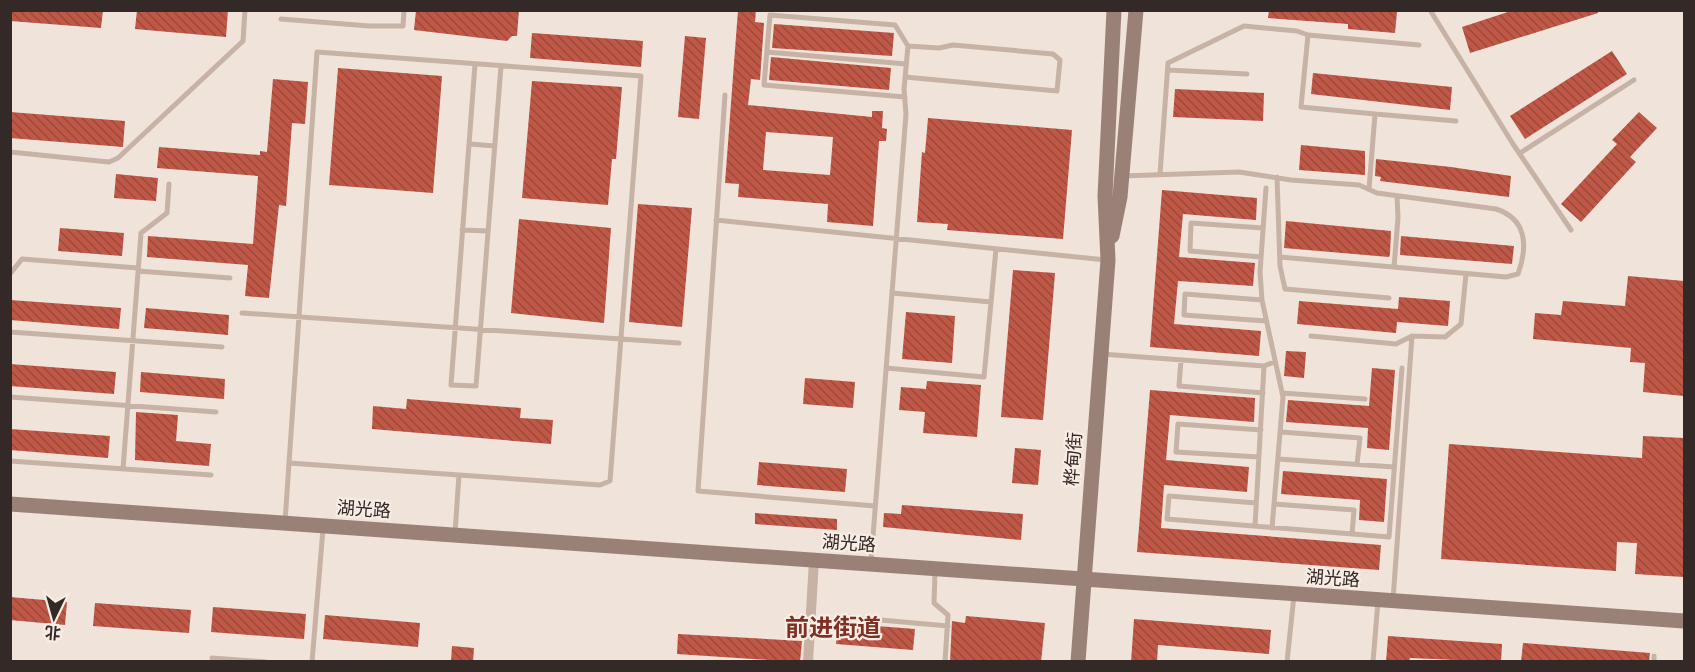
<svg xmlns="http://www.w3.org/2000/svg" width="1695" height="672" viewBox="0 0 1695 672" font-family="'DejaVu Sans','Noto Sans SC',sans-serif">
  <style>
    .building { fill: url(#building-back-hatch); fill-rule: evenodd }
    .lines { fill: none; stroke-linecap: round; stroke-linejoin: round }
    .lane { stroke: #c7b2a6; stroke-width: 5 }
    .street { stroke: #c7b2a6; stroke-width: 10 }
    .secondary { stroke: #9a8178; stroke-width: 15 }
    .labels { text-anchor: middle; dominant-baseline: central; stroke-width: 4.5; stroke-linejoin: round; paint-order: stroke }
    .street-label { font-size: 18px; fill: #332927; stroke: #f8ede5 }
    .district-label { font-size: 24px; font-weight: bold; fill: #7e3024; stroke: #f8ede5 }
  </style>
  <defs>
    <pattern id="building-back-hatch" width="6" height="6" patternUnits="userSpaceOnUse" patternTransform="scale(1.5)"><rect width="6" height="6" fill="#c05847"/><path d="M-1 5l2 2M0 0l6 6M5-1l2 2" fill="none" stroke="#9d493b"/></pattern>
  </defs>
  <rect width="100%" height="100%" fill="#f0e3d9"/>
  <path class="building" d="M11 10H103L101 28 10 21Z
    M137 10H228L226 37 135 29Z
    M416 10H519L517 36H512L507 41 414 30Z
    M738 10H756L755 22 764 23 760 80 751 79 748 105 872 117V111H883L882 128 887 129 886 141H879L873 226 827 222 828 204 738 197 739 184 725 183ZM766 132 833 137 830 175 763 170Z
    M1269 10 1397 12 1395 33 1348 29V24L1268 18Z
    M1514 10H1597L1598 13 1470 53 1462 27Z
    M774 24 894 33 892 56 772 48Z
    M532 33 643 41 641 67 530 58Z
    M685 36 706 38 699 119 678 117Z
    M1612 51 1627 74 1525 139 1510 116Z
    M771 57 891 68 889 90 769 80Z
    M338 68 442 76 433 193 329 185Z
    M1313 73 1452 87 1450 110 1311 94Z
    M273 79 308 82 305 124 292 123 286 206 279 205 269 298 245 296 248 265 147 257 148 236 253 244 258 176 157 168 159 147 260 155V151L267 152Z
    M532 81 622 87 616 159H612L608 205 522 198Z
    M1175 89 1264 93 1263 121 1173 117Z
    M10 112 125 121 123 147 10 138Z
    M1639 112 1657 128 1630 157 1636 162 1581 222 1561 204 1617 144 1612 140Z
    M928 118 1072 130 1063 239 947 230 948 224 917 222 922 152 925 153Z
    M1301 145 1365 151V175L1299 170Z
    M1376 159 1451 167 1511 176 1509 197 1380 181 1381 177 1375 176Z
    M116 174 158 178 156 201 114 198Z
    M1162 190 1257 198 1256 220 1183 214 1179 257 1255 263 1253 286 1178 281 1174 324 1261 331 1259 356 1150 347Z
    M638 204 692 208 682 327 629 322Z
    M519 219 611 228 604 323 511 313Z
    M1286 221 1391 231 1390 254 1389 257 1284 248Z
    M60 228 124 233 122 256 58 251Z
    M1401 236 1514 246 1512 264 1400 255Z
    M1013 270 1055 273 1043 420 1001 417Z
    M1628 276 1684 281V396L1643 392 1645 363 1630 362 1631 348 1533 339 1535 313 1561 315 1563 301 1625 306Z
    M1399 297 1450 301 1448 326 1397 322 1396 333 1297 324 1299 301 1398 309Z
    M10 300 121 308 119 329 10 320Z
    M146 308 229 315 228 335 144 328Z
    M906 312 955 316 952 363 902 359Z
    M1286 351 1306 352 1304 378 1284 376Z
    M10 364 116 372 114 394 10 386Z
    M1372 368 1395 370 1389 450 1367 448 1368 428 1286 422 1288 400 1369 406Z
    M141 372 225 379 224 399 140 392Z
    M805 378 855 382 853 408 803 404Z
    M927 381 981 385 977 437 923 433 925 412 899 410 901 387 926 389Z
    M1150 390 1255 398 1254 422 1170 415 1166 460 1249 467 1247 492 1164 485 1161 528 1381 545 1379 570 1137 552Z
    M407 399 521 408 520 418 553 420 551 444 372 429 373 406 406 409Z
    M136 412 178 415 176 441 211 444 209 466 135 460Z
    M10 429 110 436 108 458 10 450Z
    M1643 436 1684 438V577L1635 574 1637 543 1617 542 1616 571 1441 559 1449 444 1642 458Z
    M1015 448 1041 450 1038 485 1012 483Z
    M759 462 847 469 845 492 757 485Z
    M1283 471 1387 479 1384 522 1359 520 1360 500 1281 494Z
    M902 505 1023 514 1021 540 883 527 884 513 901 514Z
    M755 513 837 519V530L755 524Z
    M10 597 67 602 65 625 10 620Z
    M95 603 191 610 189 633 93 626Z
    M213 607 306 614 304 639 211 632Z
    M325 615 420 623 418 647 323 639Z
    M966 616 1045 623 1041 662H950L952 621 965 623Z
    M1134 619 1271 630 1269 654 1158 645 1157 662H1131Z
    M838 623 915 629 913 650 836 644Z
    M678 634 802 641 800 662 677 654Z
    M1388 636 1502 644 1501 662 1410 658 1409 662H1386Z
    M1523 643 1650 653 1649 662H1521Z
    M452 646 474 648 473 662H451Z"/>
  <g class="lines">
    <path class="lane" d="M1430 10 1513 144 1571 230
      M281 19 369 26H403L404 10
      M767 52 906 64
      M475 64 451 385 476 386 501 66
      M1168 70 1247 74
      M905 77 1057 91 1060 60 1053 54 953 45 939 48 908 46
      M725 95 698 491 875 506
      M1375 114 1301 107 1308 35 1419 45
      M469 144 495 146
      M10 152 109 162 118 158 243 41 245 10
      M1520 153 1634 80
      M1160 174 1168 63 1244 26 1297 31 1308 35
      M1122 176 1239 172 1291 180 1359 185 1377 193 1496 209C1527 219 1528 246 1518 274L1506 277 1280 257
      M1277 177 1280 266 1285 289 1389 298
      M1266 188 1260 272 1262 300 1283 397 1272 528
      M1369 189 1375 114 1456 121
      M716 220 1106 260
      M462 230 488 231
      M1261 257 1190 251 1191 223 1263 228
      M1394 267 1398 218 1397 196
      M138 271 230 278
      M10 274 22 259 138 268
      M892 293 991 302
      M1262 300 1185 294 1184 315 1266 321
      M242 313 679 343
      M10 332 222 347
      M1311 336 1396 344 1412 336 1445 337 1461 324 1466 274
      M1101 354 1264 366
      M1181 360 1179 386 1263 393
      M886 368 984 377 996 249
      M1282 393 1365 399
      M10 397 216 412
      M1281 432 1360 438 1357 464
      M1259 457 1176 452 1178 424 1261 430
      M1278 459 1394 467
      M10 461 211 475
      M289 463 459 475
      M123 469 141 233 167 213 169 184
      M1256 503 1169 496 1167 519 1389 537 1402 368
      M1274 504 1354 510 1352 534
      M285 522 317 52 641 76 610 481 600 485 459 475 455 533
      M1255 526 1264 366 1274 362
      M871 562 906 114 904 89 908 46 895 25 770 15 764 85 905 97
      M935 571 934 603 948 615 945 662
      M1393 600 1412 336
      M847 617 948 626
      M212 658 266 662
      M312 662 323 529
      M1287 662 1294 595
      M1373 662 1378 601
      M1654 662V656"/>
    <path class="street" d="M808 662 814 560"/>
    <path class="secondary" d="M1112 236 1120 197 1136 10
      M10 504 1684 621
      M1078 662 1108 260 1105 196 1114 10"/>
  </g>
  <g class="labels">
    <g class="street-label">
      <text transform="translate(1073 459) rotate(-86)">桦甸街</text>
      <text transform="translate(364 509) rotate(4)">湖光路</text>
      <text transform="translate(849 543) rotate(4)">湖光路</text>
      <text transform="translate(1333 578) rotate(4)">湖光路</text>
    </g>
    <g class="district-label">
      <text x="833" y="628">前进街道</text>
    </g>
  </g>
  <rect width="1695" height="672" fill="none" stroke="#332927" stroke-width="24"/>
  <g transform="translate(54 618) rotate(185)" stroke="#f8ede5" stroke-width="4.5" paint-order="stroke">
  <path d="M0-4.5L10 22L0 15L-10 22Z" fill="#332927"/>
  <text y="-9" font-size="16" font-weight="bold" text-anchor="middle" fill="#332927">北</text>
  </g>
</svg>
